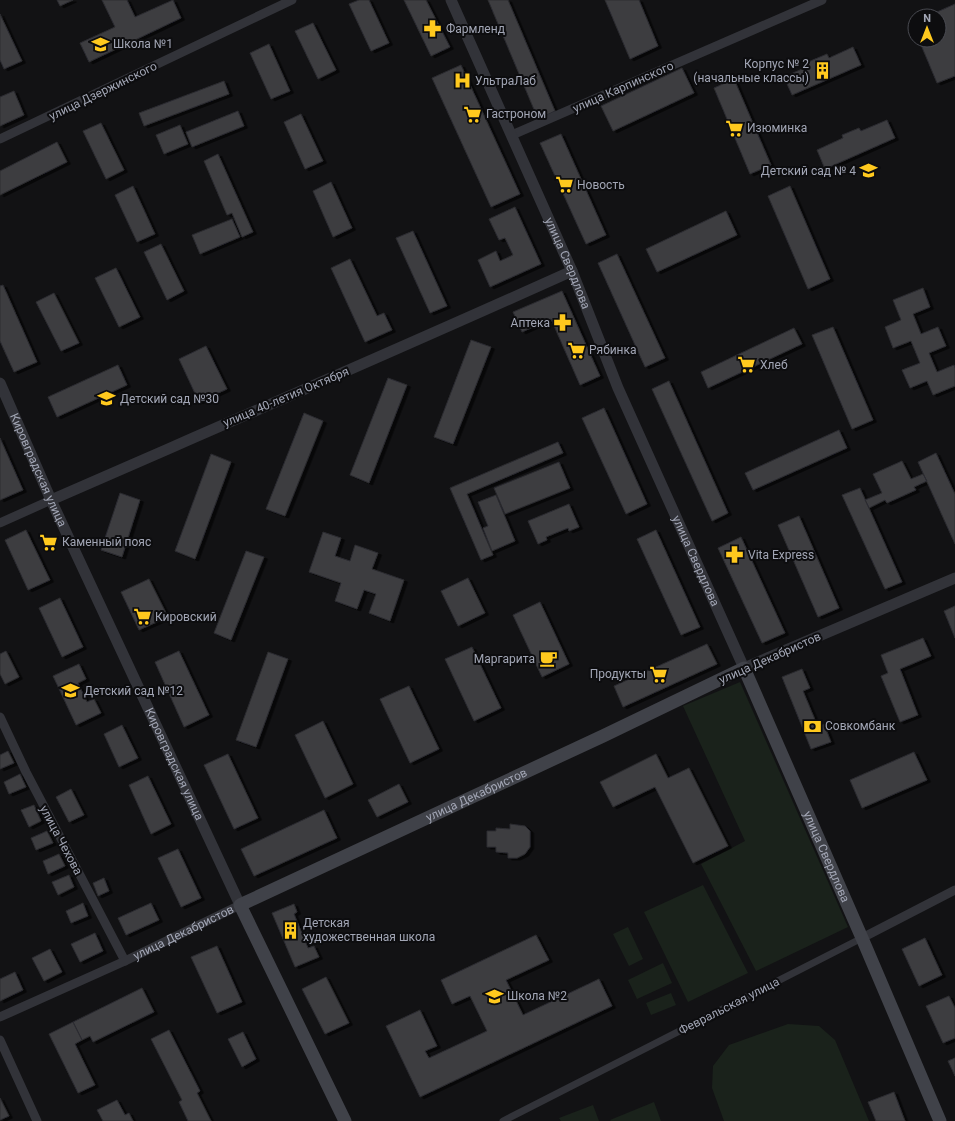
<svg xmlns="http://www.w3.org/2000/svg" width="955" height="1121" viewBox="0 0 955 1121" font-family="Roboto,sans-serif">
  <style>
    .green { fill: #1a221b }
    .building { fill: #3c3c41; stroke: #2c2c30; filter: url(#shadow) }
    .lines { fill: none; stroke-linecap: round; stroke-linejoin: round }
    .pedestrian { stroke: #323339; stroke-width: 7 }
    .minor { stroke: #323339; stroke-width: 9 }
    .tertiary { stroke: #323339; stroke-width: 11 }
    .secondary { stroke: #404249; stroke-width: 13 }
    .labels { text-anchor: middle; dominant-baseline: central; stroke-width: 4; stroke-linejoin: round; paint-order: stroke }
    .poi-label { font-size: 12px; fill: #a2a6b5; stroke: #0d0d0f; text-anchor: start }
    .street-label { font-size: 12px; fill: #a2a6b5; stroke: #0d0d0f }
  </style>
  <defs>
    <filter id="shadow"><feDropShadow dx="3.5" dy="2" stdDeviation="0" flood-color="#0009"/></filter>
  </defs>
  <rect width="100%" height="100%" fill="#121214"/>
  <path class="green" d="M740 682 848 927 756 971 701 864 745 841 683 706Z
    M703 885 748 973 688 1002 644 912Z
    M628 927 643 959 629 966 613 934Z
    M663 963 672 983 637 999 628 980Z
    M671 993 676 1005 651 1015 646 1003Z
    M788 1024 819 1026 835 1040 869 1121H724L712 1088 713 1066 729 1045Z
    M654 1102 661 1121H611L610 1120Z
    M593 1105 599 1121H561L559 1118Z"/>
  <path class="building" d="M57 0H73L60 6Z
    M102 0H127L135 17 173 0 181 18 89 62 80 43 115 27Z
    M359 0H369L389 43 371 51 349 4Z
    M404 0H426L450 47 431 56Z
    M488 0H508L555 111 538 119Z
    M605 0H639L658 46 630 59Z
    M955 4V76L937 83 919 40H939V16H928Z
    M0 14 22 61 4 69 0 60Z
    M313 23 336 70 318 79 295 31Z
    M269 44 290 91 271 99 250 53Z
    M853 47 861 65 792 95 784 77 809 66 808 62 827 54 829 58Z
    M461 65 520 194 491 207 432 78Z
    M682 68 694 93 613 131 601 106Z
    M734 79 771 165 750 174 714 88Z
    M224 81 229 94 144 126 139 113Z
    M14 91 24 115 0 126V97Z
    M238 111 244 126 192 147 186 132Z
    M301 114 323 161 305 169 284 122Z
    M887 120 895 138 825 169 817 150 843 138 842 135 859 128 861 131Z
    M101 123 124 170 106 179 83 131Z
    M180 125 188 144 164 154 156 135Z
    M561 134 606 235 586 244 540 143Z
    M57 142 67 162 0 195V171Z
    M218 154 253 232 242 237 232 213 227 215 204 161Z
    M331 182 352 228 333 237 313 191Z
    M133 186 155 234 137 242 115 195Z
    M790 186 830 279 808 289 768 196Z
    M515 207 541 264 490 287 478 260 496 251 500 261 513 255 505 238 499 240 489 219Z
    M726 211 737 235 657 272 646 249Z
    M232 219 240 237 200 254 192 235Z
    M413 231 447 306 430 313 396 238Z
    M161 244 184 291 167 300 144 252Z
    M617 254 665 358 645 367 598 263Z
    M350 259 377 316 384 313 392 330 365 342 331 268Z
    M116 268 140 317 119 327 95 278Z
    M3 285 37 362 14 372 0 341V286Z
    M923 288 930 307 913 314 921 334 938 327 946 346 929 353 937 372 954 365 955 368V386L933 395 927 381 910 388 902 370 920 363 911 341 893 348 885 327 901 320 893 300Z
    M562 291 600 376 580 385 551 319 522 332 513 312Z
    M54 293 79 343 61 351 36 302Z
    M833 327 873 420 852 429 812 335Z
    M794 328 802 344 708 388 701 372Z
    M471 340 491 347 453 444 434 437Z
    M206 346 227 389 199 402 179 359Z
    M118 365 127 385 57 417 48 397Z
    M388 378 407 385 369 483 350 475Z
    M669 381 728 513 712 521 652 389Z
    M604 408 647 504 626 514 582 418Z
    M304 413 323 421 285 516 266 509Z
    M839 430 847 448 753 490 745 473Z
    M0 438 23 490 0 500Z
    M558 442 563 453 467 494 493 555 481 560 450 488Z
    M936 453 955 494V544L918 462Z
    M211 454 231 462 195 559 175 551Z
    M902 461 911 479 923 474 927 481 914 487 916 490 887 503 885 500 869 508 865 500 882 493 873 474Z
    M559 462 570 488 505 514 494 488Z
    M860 488 902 582 885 589 842 495Z
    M120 493 140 500 122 557 101 550Z
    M496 495 515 541 492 551 483 528 488 526 478 502Z
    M569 504 579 527 569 531 568 528 546 537 547 540 538 544 528 521Z
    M799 516 839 608 818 617 778 525Z
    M26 530 50 580 28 590 5 540Z
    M656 530 700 627 681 635 637 539Z
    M323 532 341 538 335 556 350 561 355 545 378 553 372 569 404 580 390 621 369 613 376 594 364 590 357 609 335 601 341 583 309 572Z
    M741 537 785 633 762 643 718 548Z
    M246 551 264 557 231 640 214 633Z
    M468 578 485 613 458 626 441 591Z
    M149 579 168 617 139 630 121 592Z
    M60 598 83 647 62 657 39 608Z
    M540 602 569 664 542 677 513 615Z
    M955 606V638L944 611Z
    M923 638 931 656 900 669 918 715 900 722 881 676 888 673 881 655Z
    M707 644 717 664 623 707 614 686Z
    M472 647 501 708 474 721 445 659Z
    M6 651 19 677 5 684 0 674V654Z
    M179 651 209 715 184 727 155 662Z
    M268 652 288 659 256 747 236 740Z
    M79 664 86 679 78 683 87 702 94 699 101 713 76 725 53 676Z
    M802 669 810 688 803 691 818 727 824 724 831 742 811 749 782 677Z
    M409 686 439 749 410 763 380 699Z
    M323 721 353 784 325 798 295 735Z
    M122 725 138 758 119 767 104 734Z
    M8 751 14 763 0 769V755Z
    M914 752 927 780 862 808 850 780Z
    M228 754 258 818 234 829 204 765Z
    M656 754 668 778 689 768 728 846 693 863 655 787 613 807 600 782Z
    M20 774 26 787 9 794 4 782Z
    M148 776 171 824 151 834 129 785Z
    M399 784 408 802 377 817 368 800Z
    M71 789 84 815 69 822 56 797Z
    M34 805 41 821 29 827 21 810Z
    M324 810 337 838 254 876 241 849Z
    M510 824 525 826 530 831V847L525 854 517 858H508V853L496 852V847H487V831H496V828L510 829Z
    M47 831 53 843 36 850 31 838Z
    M178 849 201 898 181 907 158 858Z
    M59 854 65 866 48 874 43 861Z
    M69 875 74 887 58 895 52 882Z
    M104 878 109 891 98 896 93 883Z
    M83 903 88 916 71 923 66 911Z
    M151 903 159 920 126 935 118 918Z
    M294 904 297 912 294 914 308 948 314 946 319 957 295 967 272 913Z
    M95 933 103 951 80 962 71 944Z
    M536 935 549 960 506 980 523 1015 599 979 612 1006 420 1097 386 1026 420 1010 437 1046 425 1051 429 1058 487 1031 470 996 452 1004 441 980Z
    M925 938 942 975 919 986 902 949Z
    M217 946 242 1002 217 1013 191 957Z
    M50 949 62 972 44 981 32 958Z
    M15 972 23 990 0 1001V979Z
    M326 977 349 1023 325 1034 302 989Z
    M142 988 154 1012 93 1042 90 1036 82 1040 73 1022Z
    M949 996 955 1008V1038L943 1043 926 1006Z
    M73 1022 82 1040 75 1044 95 1085 78 1093 49 1034Z
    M169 1030 200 1091 197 1093 211 1121H188L179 1102 182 1100 151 1039Z
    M243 1032 256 1059 242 1067 228 1039Z
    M955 1058V1076L948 1061Z
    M894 1092 905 1121H876L868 1102Z
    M0 1098 9 1116 0 1120Z
    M117 1100 125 1115 129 1113 133 1121H103L97 1110Z"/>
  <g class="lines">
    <path class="pedestrian" d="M503 1121 862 938"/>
    <g class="minor">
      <path d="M512 135 822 0"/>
      <path d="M0 139 292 0"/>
      <path d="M0 523 51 500"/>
      <path d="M0 717 26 772 125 961"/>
      <path d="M862 938 955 890"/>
      <path id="s1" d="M0 1017 125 961 240 905"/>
      <path d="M0 1040 37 1121"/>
    </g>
    <g class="tertiary">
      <path id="s2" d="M451 0 572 271 618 388 744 668 955 578"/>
      <path id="s3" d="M0 383 51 500 240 905"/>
      <path d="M51 500C225 424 399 349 572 271"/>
    </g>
    <path class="secondary" id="s4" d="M345 1121 240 905 603 736 744 668 862 938 940 1121"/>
  </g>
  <defs>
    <symbol id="pharmacy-bare" viewBox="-9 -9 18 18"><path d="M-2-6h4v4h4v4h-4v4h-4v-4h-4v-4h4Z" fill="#ffc91e" stroke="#0d0d0f" stroke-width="2.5" paint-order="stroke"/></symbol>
    <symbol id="school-bare" viewBox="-9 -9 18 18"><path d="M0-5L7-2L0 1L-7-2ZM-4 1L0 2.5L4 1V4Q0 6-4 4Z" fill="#ffc91e" stroke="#0d0d0f" stroke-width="2.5" paint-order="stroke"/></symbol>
    <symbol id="building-bare" viewBox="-9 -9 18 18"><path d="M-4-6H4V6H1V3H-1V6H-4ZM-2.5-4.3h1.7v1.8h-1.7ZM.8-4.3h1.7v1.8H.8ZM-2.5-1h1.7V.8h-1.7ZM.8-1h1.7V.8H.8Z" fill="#ffc91e" stroke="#0d0d0f" stroke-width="2.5" paint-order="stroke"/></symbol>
    <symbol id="hospital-bare" viewBox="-9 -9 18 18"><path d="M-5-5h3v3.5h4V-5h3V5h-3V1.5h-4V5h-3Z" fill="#ffc91e" stroke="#0d0d0f" stroke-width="2.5" paint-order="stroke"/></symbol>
    <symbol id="supermarket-bare" viewBox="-9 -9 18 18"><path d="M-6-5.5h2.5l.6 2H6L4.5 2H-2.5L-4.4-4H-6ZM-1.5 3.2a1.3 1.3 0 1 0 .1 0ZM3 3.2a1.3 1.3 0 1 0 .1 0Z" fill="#ffc91e" stroke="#0d0d0f" stroke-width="2.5" paint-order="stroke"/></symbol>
    <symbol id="cafe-bare" viewBox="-9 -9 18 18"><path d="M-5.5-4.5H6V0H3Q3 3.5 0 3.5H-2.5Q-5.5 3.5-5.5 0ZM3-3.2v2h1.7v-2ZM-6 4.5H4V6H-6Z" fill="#ffc91e" stroke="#0d0d0f" stroke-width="2.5" paint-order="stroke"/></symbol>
    <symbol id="bank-bare" viewBox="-9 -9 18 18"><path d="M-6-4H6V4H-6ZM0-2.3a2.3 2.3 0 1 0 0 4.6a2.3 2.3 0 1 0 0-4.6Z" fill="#ffc91e" stroke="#0d0d0f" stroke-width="2.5" paint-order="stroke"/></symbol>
  </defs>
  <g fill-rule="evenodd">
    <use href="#pharmacy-bare" x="420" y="16" width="25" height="25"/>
    <use href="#school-bare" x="88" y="32" width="25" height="25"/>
    <use href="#building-bare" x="810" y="58" width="25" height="25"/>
    <use href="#hospital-bare" x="450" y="68" width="25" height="25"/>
    <use href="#supermarket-bare" x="460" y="102" width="25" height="25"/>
    <use href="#supermarket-bare" x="722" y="116" width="25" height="25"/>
    <use href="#school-bare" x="856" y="158" width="25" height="25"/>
    <use href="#supermarket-bare" x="552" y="172" width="25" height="25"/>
    <use href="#pharmacy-bare" x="550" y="310" width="25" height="25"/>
    <use href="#supermarket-bare" x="564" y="338" width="25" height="25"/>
    <use href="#supermarket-bare" x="734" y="352" width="25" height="25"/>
    <use href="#school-bare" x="94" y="386" width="25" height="25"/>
    <use href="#supermarket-bare" x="36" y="530" width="25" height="25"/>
    <use href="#pharmacy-bare" x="722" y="542" width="25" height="25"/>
    <use href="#supermarket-bare" x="130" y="604" width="25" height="25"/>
    <use href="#cafe-bare" x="536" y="646" width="25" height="25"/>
    <use href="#supermarket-bare" x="646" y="662" width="25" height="25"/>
    <use href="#school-bare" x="58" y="678" width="25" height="25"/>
    <use href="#bank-bare" x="800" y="714" width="25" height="25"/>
    <use href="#building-bare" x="278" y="918" width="25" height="25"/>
    <use href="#school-bare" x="482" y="984" width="25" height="25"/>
  </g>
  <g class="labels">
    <g class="poi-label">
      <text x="446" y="29">Фармленд</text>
      <text x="113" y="44">Школа №1</text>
      <text x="809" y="64" text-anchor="end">Корпус № 2<tspan x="809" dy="14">(начальные классы)</tspan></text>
      <text x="475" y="81">УльтраЛаб</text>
      <text x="486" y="114">Гастроном</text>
      <text x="747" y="128">Изюминка</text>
      <text x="856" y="171" text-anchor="end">Детский сад № 4</text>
      <text x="577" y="185">Новость</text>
      <text x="550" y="323" text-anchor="end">Аптека</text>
      <text x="589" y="350">Рябинка</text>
      <text x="760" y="365">Хлеб</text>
      <text x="120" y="399">Детский сад №30</text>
      <text x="62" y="542">Каменный пояс</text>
      <text x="748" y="555">Vita Express</text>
      <text x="155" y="617">Кировский</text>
      <text x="535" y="659" text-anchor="end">Маргарита</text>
      <text x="646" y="674" text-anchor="end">Продукты</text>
      <text x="84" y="691">Детский сад №12</text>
      <text x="825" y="726">Совкомбанк</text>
      <text x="303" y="923">Детская<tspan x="303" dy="14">художественная школа</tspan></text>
      <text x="507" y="996">Школа №2</text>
    </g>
    <g class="street-label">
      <text transform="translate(623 87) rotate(-24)">улица Карпинского</text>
      <text transform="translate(103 91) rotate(-26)">улица Дзержинского</text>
      <text stroke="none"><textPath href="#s2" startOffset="288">улица Свердлова</textPath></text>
      <text transform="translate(286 397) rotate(-23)">улица 40-летия Октября</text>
      <text stroke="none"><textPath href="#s3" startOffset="95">Кировградская улица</textPath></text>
      <text stroke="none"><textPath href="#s2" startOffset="612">улица Свердлова</textPath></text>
      <text transform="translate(770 658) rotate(-24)">улица Декабристов</text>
      <text stroke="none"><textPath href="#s3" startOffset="419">Кировградская улица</textPath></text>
      <text stroke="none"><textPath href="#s4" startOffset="501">улица Декабристов</textPath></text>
      <text transform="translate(61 840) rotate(62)">улица Чехова</text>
      <text stroke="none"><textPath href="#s4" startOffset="1003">улица Свердлова</textPath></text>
      <text stroke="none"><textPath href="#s1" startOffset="202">улица Декабристов</textPath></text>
      <text transform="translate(729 1006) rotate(-27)">Февральская улица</text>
    </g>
  </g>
  <g transform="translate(927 28)"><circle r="19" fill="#0d0d0f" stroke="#494a51"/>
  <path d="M0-3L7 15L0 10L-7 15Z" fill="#ffc91e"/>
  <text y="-6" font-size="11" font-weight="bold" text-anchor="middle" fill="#a2a6b5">N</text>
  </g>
</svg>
